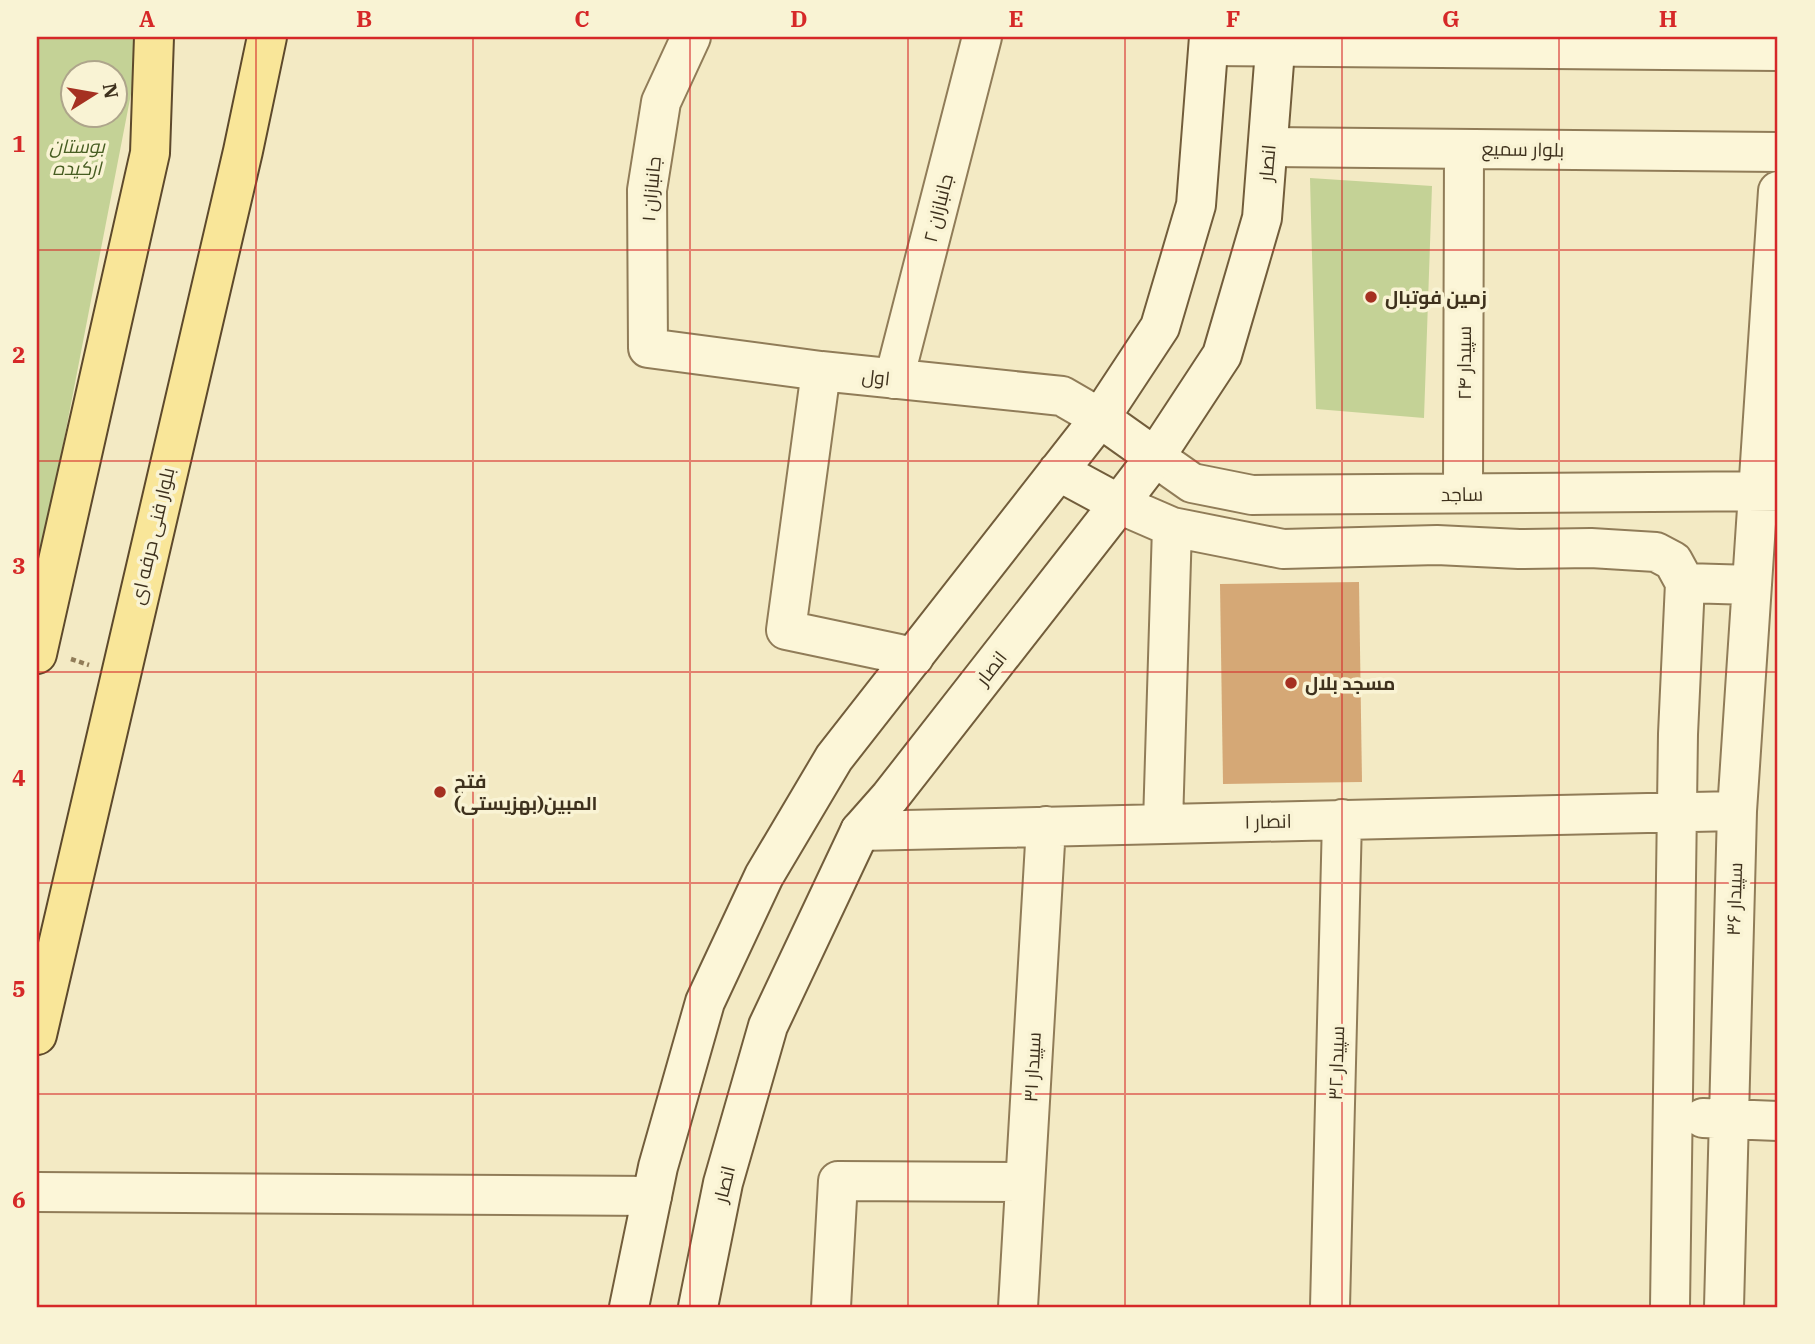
<svg xmlns="http://www.w3.org/2000/svg" width="1815" height="1344" viewBox="0 0 1815 1344" font-family="'IBM Plex Serif',Cairo,serif">
  <style>
    .green { fill: #c4d296; fill-rule: evenodd }
    .building { fill: #d5a876 }
    .lines { fill: none; stroke-linecap: round; stroke-linejoin: round }
    .street-casing { stroke: #907c58; stroke-width: 42 }
    .secondary-casing { stroke: #725d3b; stroke-width: 42 }
    .primary-casing { stroke: #5d492c; stroke-width: 42 }
    .path { stroke: #907c58; stroke-width: 4.5; stroke-dasharray: 5 3.5; stroke-linecap: butt }
    .street { stroke: #fcf6d8; stroke-width: 38 }
    .secondary { stroke: #fcf6d8; stroke-width: 38 }
    .primary { stroke: #f9e699; stroke-width: 38 }
    .grid { fill: none; stroke: #d62828; stroke-width: 2; stroke-opacity: 0.55 }
    .poi-dot { fill: #a53021; stroke: #f9f3d4; stroke-width: 2.5 }
    .labels { text-anchor: middle; dominant-baseline: central; stroke-width: 7; stroke-linejoin: round; paint-order: stroke }
    .park-label { font-size: 19px; font-style: italic; fill: #475d22; stroke: #f9f3d4 }
    .street-label { font-size: 19px; fill: #3e311d; stroke: #f9f3d4 }
    .poi-label { font-size: 19px; font-weight: bold; fill: #3e311d; stroke: #f9f3d4; text-anchor: start }
    .neatline { fill: none; stroke: #d62828; stroke-width: 2.5 }
    .grid-label { font-size: 23px; text-anchor: middle; font-weight: bold; fill: #d62828 }
  </style>
  <rect width="100%" height="100%" fill="#f3eac4"/>
  <path class="green" d="M37 37H142L39 569H37ZM74 74H116V116H74Z
    M1310 178 1432 186 1424 418 1316 409Z"/>
  <path class="building" d="M1359 582 1362 782 1223 784 1220 584Z"/>
  <g class="lines">
    <defs>
      <path id="street" d="M691 37 661 102 647 190 648 348 821 371 1062 396 1100 418
        M1209 46 1778 51
        M1268 147 1778 152
        M821 371 786 630 914 657
        M894 379 982 37
        M1155 457 1192 483 1252 495 1778 491
        M1463 493 1464 149
        M1119 504 1172 527 1283 549 1437 545 1519 549 1591 548 1656 552 1673 561 1685 583 1678 734 1670 1307
        M1685 583 1752 585
        M1163 823 1172 527
        M860 831 1737 811
        M1703 1118 1778 1121
        M37 1192 652 1196
        M831 1307 838 1181 1025 1182
        M1018 1307 1046 826
        M1330 1307 1342 819
        M1724 1307 1737 811 1778 191"/>
      <path id="secondary" d="M1100 418 1155 457
        M1058 471 1119 504
        M629 1307 658 1167 705 1002 764 876 834 758 1100 418 1160 327 1196 205 1209 37
        M698 1307 723 1183 768 1026 860 831 890 797 1119 504 1155 457 1222 355 1262 218 1276 37"/>
      <path id="primary" d="M37 654 150 153 154 37
        M37 1035 243 151 267 37"/>
    </defs>
    <use href="#street" class="street-casing"/>
    <use href="#secondary" class="secondary-casing"/>
    <use href="#primary" class="primary-casing"/>
    <path class="path" d="M71 659 89 665"/>
    <use href="#street" class="street"/>
    <use href="#secondary" class="secondary"/>
    <use href="#primary" class="primary"/>
  </g>
  <path class="grid" d="M256 37V1307M473 37V1307M690 37V1307M908 37V1307M1125 37V1307M1342 37V1307M1559 37V1307M37 250H1778M37 461H1778M37 672H1778M37 883H1778M37 1094H1778"/>
  <g class="poi-dot">
    <circle cx="1371" cy="297" r="7"/>
    <circle cx="1291" cy="683" r="7"/>
    <circle cx="440" cy="792" r="7"/>
  </g>
  <g class="labels">
    <g class="park-label">
      <text x="77" y="146">بوستان<tspan x="77" dy="22">ارکیده</tspan></text>
    </g>
    <g class="street-label">
      <text transform="translate(1523 149) rotate(1)">بلوار سمیع</text>
      <text transform="translate(1267 163) rotate(-85)">انصار</text>
      <text transform="translate(651 189) rotate(-85)">جانبازان ۱</text>
      <text transform="translate(938 208) rotate(-76)">جانبازان ۲</text>
      <text transform="translate(1464 363) rotate(-90)">سپیدار ۲۴</text>
      <text transform="translate(876 377) rotate(6)">اول</text>
      <text transform="translate(1462 494) rotate(-1)">ساجد</text>
      <text transform="translate(152 536) rotate(-77)">بلوار فنی حرفه ای</text>
      <text transform="translate(991 668) rotate(-52)">انصار</text>
      <text transform="translate(1268 821) rotate(-1)">انصار ۱</text>
      <text transform="translate(1734 899) rotate(-88)">سپیدار ۳۶</text>
      <text transform="translate(1336 1063) rotate(-88)">سپیدار ۳۲</text>
      <text transform="translate(1032 1067) rotate(-87)">سپیدار ۳۱</text>
      <text transform="translate(724 1184) rotate(-76)">انصار</text>
    </g>
    <g class="poi-label">
      <text x="1385" y="297">زمین فوتبال</text>
      <text x="1305" y="683">مسجد بلال</text>
      <text x="454" y="781">فتح<tspan x="454" dy="22">المبین(بهزیستی)</tspan></text>
    </g>
  </g>
  <rect width="1815" height="1344" fill="none" stroke="#f9f3d4" stroke-width="77"/>
  <g transform="translate(94 94) rotate(79)"><circle r="33" fill="#f9f3d4" stroke="#aea58b" stroke-width="2"/>
  <path d="M0-5L12 26L0 18L-12 26Z" fill="#a53021"/>
  <text y="-10" font-size="19" font-weight="bold" text-anchor="middle" fill="#3e311d">N</text>
  </g>
  <rect x="38" y="38" width="1738" height="1268" class="neatline"/>
  <g class="grid-label">
    <text x="147" y="27">A</text>
    <text x="364" y="27">B</text>
    <text x="582" y="27">C</text>
    <text x="799" y="27">D</text>
    <text x="1016" y="27">E</text>
    <text x="1233" y="27">F</text>
    <text x="1451" y="27">G</text>
    <text x="1668" y="27">H</text>
    <text x="19" y="152">1</text>
    <text x="19" y="363">2</text>
    <text x="19" y="574">3</text>
    <text x="19" y="786">4</text>
    <text x="19" y="997">5</text>
    <text x="19" y="1208">6</text>
  </g>
</svg>
